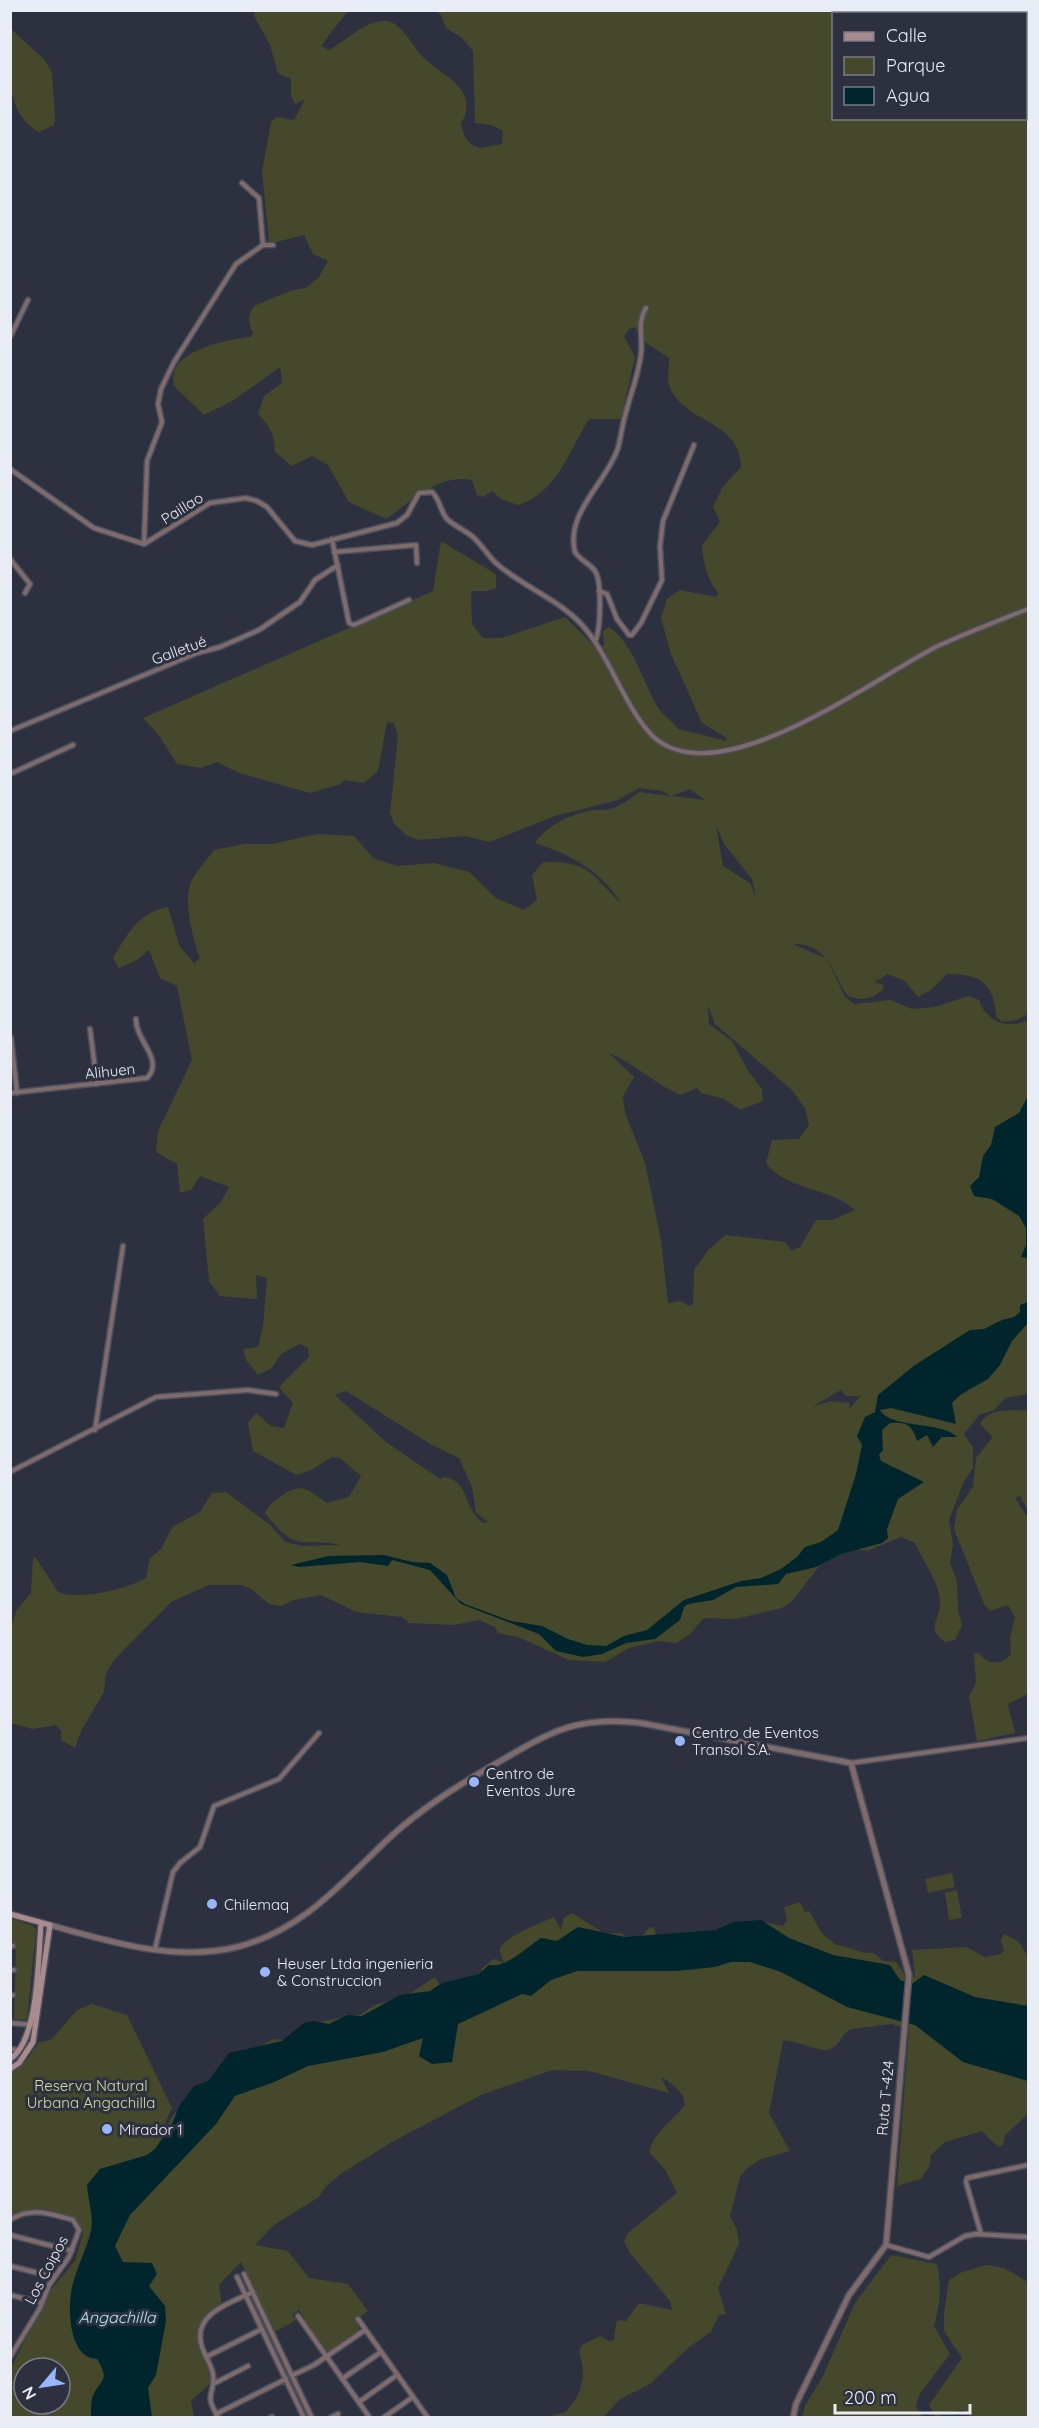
<svg xmlns="http://www.w3.org/2000/svg" width="1039" height="2428" viewBox="0 0 1039 2428" font-family="Quicksand,sans-serif">
  <style>
    .green { fill: #45482a; fill-rule: evenodd }
    .water { fill: #00252c }
    .lines { fill: none; stroke-linecap: round; stroke-linejoin: round }
    .minor-casing { stroke: #4b4f5c; stroke-width: 7 }
    .tertiary-casing { stroke: #4b4f5c; stroke-width: 8 }
    .secondary-casing { stroke: #4b4f5c; stroke-width: 8 }
    .minor { stroke: #7f6b6c; stroke-width: 4 }
    .tertiary { stroke: #7f6b6c; stroke-width: 5 }
    .secondary { stroke: #aa8b8d; stroke-width: 5 }
    .poi-dot { fill: #98b5fd; stroke: #2d313f; stroke-width: 2 }
    .labels { text-anchor: middle; dominant-baseline: central; stroke-width: 6; stroke-linejoin: round; paint-order: stroke }
    .street-label { font-size: 15px; fill: #e8ecf5; stroke: #2d313f }
    .poi-label { font-size: 15px; fill: #e8ecf5; stroke: #2d313f; text-anchor: start }
    .park-label { font-size: 15px; fill: #d6de9d; stroke: #2d313f }
    .water-label { font-size: 16px; font-style: italic; fill: #a8e9f9; stroke: #2d313f }
  </style>
  <rect width="100%" height="100%" fill="#2d313f"/>
  <path class="green" d="M255 11H351L346 13 321 46 329 50C346 41 367 19 387 21 402 23 412 46 422 56 434 70 459 79 465 97 468 107 466 116 461 123 463 136 467 144 480 148L502 144 503 131 491 125 475 123 473 51 461 37 446 28 441 15 436 11H1028V1014L1017 1020 1002 1022 996 1016C994 982 979 974 947 974L931 990 918 997 905 981 888 974 874 982 884 985 883 990C871 999 863 1001 848 996 831 972 829 944 793 944L827 959 845 997 854 1004 890 1000 912 1009 934 1007 969 996 979 1000C986 1022 1008 1030 1028 1020V1394L1005 1398 994 1410 979 1415 964 1434 973 1447V1468L964 1481 949 1520 953 1544 950 1563 957 1581 958 1610 962 1625 955 1640 945 1642C924 1627 942 1619 940 1600 938 1580 923 1562 915 1543L901 1537 867 1551 856 1549 842 1553 820 1565 792 1601 782 1608 736 1619 704 1618 689 1635 676 1643 658 1641 629 1648 605 1662 569 1660 518 1637 498 1633 495 1627 479 1620 454 1625 409 1623 402 1617 356 1612 321 1595 294 1600 281 1606 269 1604 251 1589 241 1585H209L171 1602 114 1660 106 1673 104 1692 81 1731 75 1748 61 1740V1731L56 1725 32 1729 11 1723 10 1631 16 1611 31 1593 33 1557 36 1558 58 1592C78 1601 127 1589 146 1578L150 1558 162 1548 172 1527 200 1512 212 1493 226 1492 270 1525 285 1542 303 1546 341 1545C300 1536 298 1556 265 1513 269 1504 274 1501 281 1496 303 1481 308 1490 327 1503L349 1497 361 1476 340 1458 332 1457 311 1470 296 1475 253 1451 248 1423 256 1413 271 1426 284 1428 293 1403 279 1387 309 1357 308 1348 300 1344 281 1354 272 1368 258 1375 246 1360 243 1349 258 1347 263 1326 267 1278 256 1275 257 1299 220 1296 209 1281 203 1219 220 1203 229 1187 200 1176 191 1190 180 1193 177 1164 156 1152 158 1131 192 1060 177 986 160 978 149 950 137 960 119 968 113 958C128 933 138 913 168 907L180 947 194 963 200 958C193 940 182 898 192 880 198 869 207 860 214 850L244 844H272L317 834 354 836 373 858 397 866 434 863 469 872 496 898 524 910 537 900 532 875 543 862C591 861 590 874 621 903 601 871 570 854 535 843 545 826 576 811 596 810 601 809 605 811 610 809 621 806 630 799 639 792L705 800 690 789 671 796 662 791 639 788 618 800 555 816 490 842 464 836 419 840 406 835 394 823 390 813 398 736 394 723 387 722 378 771 364 783 344 780 341 784 310 793 239 773 217 762 201 768 177 764 158 734 143 718 433 591 441 541 496 574V588L487 591H471L472 624 483 638H502L565 617 600 652 604 645 603 631 609 627C635 645 643 684 659 709 664 717 673 721 678 729L727 741 725 737 702 723 671 654 661 618 667 599 680 590 716 597 718 593C707 579 703 563 702 545L720 522 713 507 722 488 741 467C740 420 689 425 671 390 665 379 670 369 669 358L643 341 635 327 629 329 624 336 635 357 621 419H589C569 451 557 493 518 505L501 499 492 491 483 497 477 495 472 480C440 473 411 501 386 519L349 502 328 465 312 456 292 466 275 452C275 436 270 426 258 414L264 396 282 383 280 367 234 400 204 415 174 386C165 350 227 340 250 337L253 334C249 325 247 315 254 306L293 290 306 288 319 277 328 261 313 254 304 235 272 243 269 242 262 172 271 122 277 117 294 120 305 99 295 104 291 96V79L278 73 270 45 254 16ZM834 14H1026V118H834ZM716 825 724 844 752 879 756 898 750 883 723 866ZM708 1005 715 1024 791 1089 805 1108 809 1125 799 1139 772 1140 766 1163C783 1189 832 1188 855 1210L832 1220H816L800 1247 792 1251 785 1242 726 1235 709 1249 694 1270 693 1305 689 1306 681 1301 668 1303 661 1240 645 1163 625 1113 623 1096 634 1077 609 1053C635 1063 655 1085 681 1095L697 1088 701 1093 724 1099 740 1110 763 1101 762 1089 749 1072 732 1041 709 1024ZM841 1390 846 1396H861L849 1409 850 1403 831 1401 812 1407ZM346 1391 432 1445 459 1458 472 1487 476 1513 488 1522 483 1523C461 1506 470 1480 444 1477L440 1479 386 1442 335 1395Z
    M10 28 45 60 52 73 55 119 54 125 39 132C2 111 10 63 10 28Z
    M1028 1410V1511L1020 1496 1015 1498 1028 1518V1694L1008 1704 1015 1733 977 1741 969 1696 976 1683 974 1653H979C989 1666 1001 1665 1011 1654L1010 1637 1015 1618 1008 1605 990 1611 984 1604 954 1529 957 1510 973 1487 976 1458 993 1437 980 1424C989 1407 1012 1411 1028 1410Z
    M952 1873 955 1887 928 1893 925 1879Z
    M957 1890 962 1918 949 1920 945 1893Z
    M800 1902 805 1912 809 1911 821 1932 836 1945C850 1946 859 1954 874 1953L883 1961 896 1962 906 1977H915L912 1950 966 1947 985 1957 1001 1954 1004 1950 1001 1941 1004 1934 1018 1941 1028 1956V2114L1005 2135 1003 2145 998 2147 982 2131 945 2142 931 2155 929 2167 921 2179 897 2186 909 2030 892 2024 851 2029C842 2033 840 2045 830 2049 820 2054 796 2039 783 2041L769 2113 790 2151 761 2159 747 2168 740 2177 730 2216 737 2230 739 2244 718 2288 726 2314 719 2315 711 2332 688 2348 650 2384 620 2399 603 2417H546L566 2412C583 2393 587 2375 579 2352L582 2345 600 2336 609 2341 614 2340 616 2323 619 2320 626 2321 639 2303 672 2310 670 2301 630 2253 624 2241 628 2233 677 2193 666 2171 649 2152C655 2130 672 2122 685 2105 683 2090 673 2084 661 2077L669 2093 589 2071 552 2070 481 2095 392 2142 342 2173 325 2187 319 2197 274 2225 255 2245 288 2251 309 2278 348 2284 368 2311 356 2320 360 2331 327 2352 303 2321 305 2319 299 2310 292 2315 296 2320 275 2332 241 2262 219 2285 222 2307 205 2321 201 2350 210 2367 212 2382 191 2401 194 2417H11V2368L49 2292 75 2261 83 2233 78 2221C55 2213 32 2208 11 2221V2070L26 2061 39 2042 51 2040 77 2010 92 2004 127 2015 172 2108 159 2136 175 2113 252 2050 274 2039 284 2040 324 2021 361 2014 375 2005 406 1996 435 1977 442 1988 482 1975V1968L494 1959 504 1963C503 1959 499 1952 500 1949 503 1937 543 1922 554 1917L561 1930 564 1918 572 1913 604 1933H622L628 1941 643 1935 650 1927 654 1928 656 1935 712 1931 722 1927 768 1923 783 1926 787 1920 784 1907ZM24 2368H60V2404H24Z
    M10 1918 33 1926 36 1930 27 2020 14 2019 16 1945H11Z
    M891 2255 937 2264C942 2287 940 2304 934 2326L950 2354 919 2395 916 2406 922 2417H802L805 2406 823 2376 855 2303Z
    M986 2265 1004 2268 1028 2282V2417H970L962 2410 935 2417 929 2405 962 2358 944 2331V2313L949 2280 962 2272Z
    M254 2299 310 2417H307L251 2300Z"/>
  <path class="water" d="M1028 1096V1258L1021 1257 1026 1245V1228L1019 1216 992 1199 974 1196 970 1186 979 1177 983 1156 991 1145 995 1127 1019 1113Z
    M1028 1302V1323L1012 1341 1000 1365 988 1379 960 1395 952 1403 956 1424 891 1408 880 1410C890 1429 943 1421 957 1437H942L933 1447 927 1435 917 1441C912 1425 907 1422 890 1423L882 1430 883 1450 879 1455 881 1461 924 1482 898 1499 887 1529 888 1538 882 1543 841 1554 816 1567 786 1574 778 1584 736 1587 713 1600 688 1604 684 1607 680 1620 655 1639 626 1643 602 1654 583 1657 556 1651 539 1634 461 1604 430 1570 392 1560 388 1566 360 1562 299 1567 291 1565 329 1556 384 1555 412 1562 430 1563 447 1575 456 1598 465 1604 511 1621 542 1626 568 1639 587 1645 606 1646 624 1636 647 1630 684 1600 741 1581 761 1578 781 1569 797 1557 805 1547 821 1542 838 1530 856 1474 862 1445 857 1436 865 1417 875 1412 878 1395 915 1365 970 1330 984 1329 1002 1320 1014 1317 1020 1312V1305Z
    M761 1920 789 1938 833 1955 890 1965 900 1980 912 1984 924 1975 975 1997 1028 2006V2081L963 2062 915 2025 847 2007 781 1972 750 1962H731L715 1967 676 1971H577L551 1980 531 1996 522 1994 458 2024 452 2062 432 2064 419 2056 423 2038 383 2052 308 2066 272 2083 235 2096 216 2124 130 2215 115 2246 123 2262 152 2263 157 2274 149 2286 165 2306 166 2321 156 2375 148 2388 152 2417H91C91 2411 91 2404 92 2398 98 2380 112 2383 97 2359 70 2358 68 2314 71 2293 74 2272 86 2252 91 2231 94 2219 88 2199 87 2185L100 2169 147 2155 155 2149 173 2122 179 2106 194 2086 208 2081 229 2053 282 2041 304 2023 313 2021 329 2024 347 2015 362 2016 400 1995 430 1991 442 1983 479 1974 489 1965C507 1968 527 1947 541 1938L557 1941 578 1927 625 1937 715 1930 734 1922Z"/>
  <g class="lines">
    <defs>
      <path id="minor" d="M263 245H273
        M10 337 28 300
        M10 469 94 528 144 544 210 503 246 498 257 501 267 507 295 541 312 545 397 523 407 515 419 493 432 492C440 499 440 511 447 519 454 526 465 530 473 537 482 545 488 556 497 564 526 589 564 601 588 632 612 662 629 716 656 739 723 793 874 678 936 647 966 633 998 621 1028 609
        M332 539 349 623 354 625 409 600
        M144 544 147 461 162 422 158 404 161 389 174 362 236 264 263 245 259 198 242 183
        M334 552 416 545 417 563
        M10 559 30 584 25 593
        M599 591 607 594 617 619 629 635H632L641 623 662 580 660 546 663 521 694 445
        M595 641C601 630 602 581 595 571 589 563 580 560 575 552 565 513 607 482 618 448 621 437 622 426 625 416 630 395 639 374 641 353 643 338 637 322 646 308
        M10 731 197 653 220 647 259 630 300 602 315 580 338 565
        M10 774 73 745
        M90 1029 97 1084
        M11 1038 17 1093
        M10 1093 147 1078C165 1060 135 1040 136 1019
        M95 1430 123 1246
        M10 1472 156 1397 248 1390 276 1394
        M851 1763 1028 1738
        M10 1946H13
        M155 1949 173 1872 180 1863 200 1847 214 1806 279 1779 319 1733
        M10 1970H14
        M10 1995H13
        M10 2023 36 2025
        M10 2049 19 2050
        M10 2220C31 2206 51 2214 73 2220L79 2230 69 2257 49 2285 40 2308 10 2357
        M981 2234 966 2182 967 2178 1028 2165
        M10 2235 72 2251
        M886 2245 929 2257 965 2236 976 2234 1028 2237
        M10 2266 54 2277
        M244 2274 312 2418
        M237 2277 304 2418
        M10 2295 42 2303
        M298 2316 370 2418
        M358 2319 428 2418
        M206 2357 262 2329
        M293 2375 314 2365 365 2330
        M342 2379 381 2352
        M213 2384 248 2366
        M359 2402 397 2375
        M216 2414 286 2379
        M219 2418C202 2392 216 2396 213 2374 211 2364 205 2356 202 2347 191 2314 230 2303 253 2292
        M270 2418 272 2417
        M330 2418 338 2414
        M383 2418 413 2397"/>
      <path id="tertiary" d="M50 1925C110 1942 175 1962 237 1947 301 1931 341 1884 386 1841 420 1809 457 1786 497 1763 550 1732 577 1715 641 1723L851 1763 909 1975 886 2245 849 2295 796 2404 793 2418"/>
      <path id="secondary" d="M10 1914 50 1925 33 2042 19 2063 10 2069
        M10 2059C39 2041 38 1957 41 1924"/>
    </defs>
    <use href="#minor" class="minor-casing"/>
    <use href="#tertiary" class="tertiary-casing"/>
    <use href="#secondary" class="secondary-casing"/>
    <use href="#minor" class="minor"/>
    <use href="#tertiary" class="tertiary"/>
    <use href="#secondary" class="secondary"/>
  </g>
  <g class="poi-dot">
    <circle cx="680" cy="1741" r="6"/>
    <circle cx="474" cy="1782" r="6"/>
    <circle cx="212" cy="1904" r="6"/>
    <circle cx="265" cy="1972" r="6"/>
    <circle cx="107" cy="2129" r="6"/>
  </g>
  <g class="labels">
    <g class="street-label">
      <text transform="translate(182 508) rotate(-32)">Paillao</text>
      <text transform="translate(179 650) rotate(-20)">Galletué</text>
      <text transform="translate(110 1071) rotate(-6)">Alihuen</text>
      <text transform="translate(885 2098) rotate(-85)">Ruta T-424</text>
      <text transform="translate(46 2270) rotate(-62)">Los Coipos</text>
    </g>
    <g class="poi-label">
      <text x="692" y="1732">Centro de Eventos<tspan x="692" dy="17">Transol S.A.</tspan></text>
      <text x="486" y="1773">Centro de<tspan x="486" dy="17">Eventos Jure</tspan></text>
      <text x="224" y="1904">Chilemaq</text>
      <text x="277" y="1963">Heuser Ltda ingenieria<tspan x="277" dy="17">&amp; Construccion</tspan></text>
      <text x="119" y="2129">Mirador 1</text>
    </g>
    <g class="park-label">
      <text x="91" y="2085">Reserva Natural<tspan x="91" dy="17">Urbana Angachilla</tspan></text>
    </g>
    <g class="water-label">
      <text x="117" y="2317">Angachilla</text>
    </g>
  </g>
  <rect width="1039" height="2428" fill="none" stroke="#e8ecf5" stroke-width="24"/>
  <rect x="832" y="12" width="195" height="108" fill="#2d313f" stroke="#787c88" stroke-width="1.5"/>
  <rect x="844" y="32" width="30" height="9" fill="#aa8b8d" stroke="#787c88" stroke-width="1.5"/>
  <text x="886" y="42" font-size="18" fill="#e8ecf5">Calle</text>
  <rect x="844" y="57" width="30" height="18" fill="#45482a" stroke="#787c88" stroke-width="1.5"/>
  <text x="886" y="72" font-size="18" fill="#e8ecf5">Parque</text>
  <rect x="844" y="87" width="30" height="18" fill="#00252c" stroke="#787c88" stroke-width="1.5"/>
  <text x="886" y="102" font-size="18" fill="#e8ecf5">Agua</text>
  <g transform="translate(42 2386) rotate(241)"><circle r="28" fill="#2d313f" stroke="#787c88" stroke-width="1.5"/>
  <path d="M0-4.5L10 22L0 15L-10 22Z" fill="#98b5fd"/>
  <text y="-9" font-size="16" font-weight="bold" text-anchor="middle" fill="#e8ecf5">N</text>
  </g>
  <path d="M835 2404v9h135v-9" fill="none" stroke="#e8ecf5" stroke-width="3"/>
  <text x="844" y="2404" font-size="18" fill="#e8ecf5" stroke="#2d313f" stroke-width="4.5" paint-order="stroke">200 m</text>
</svg>
